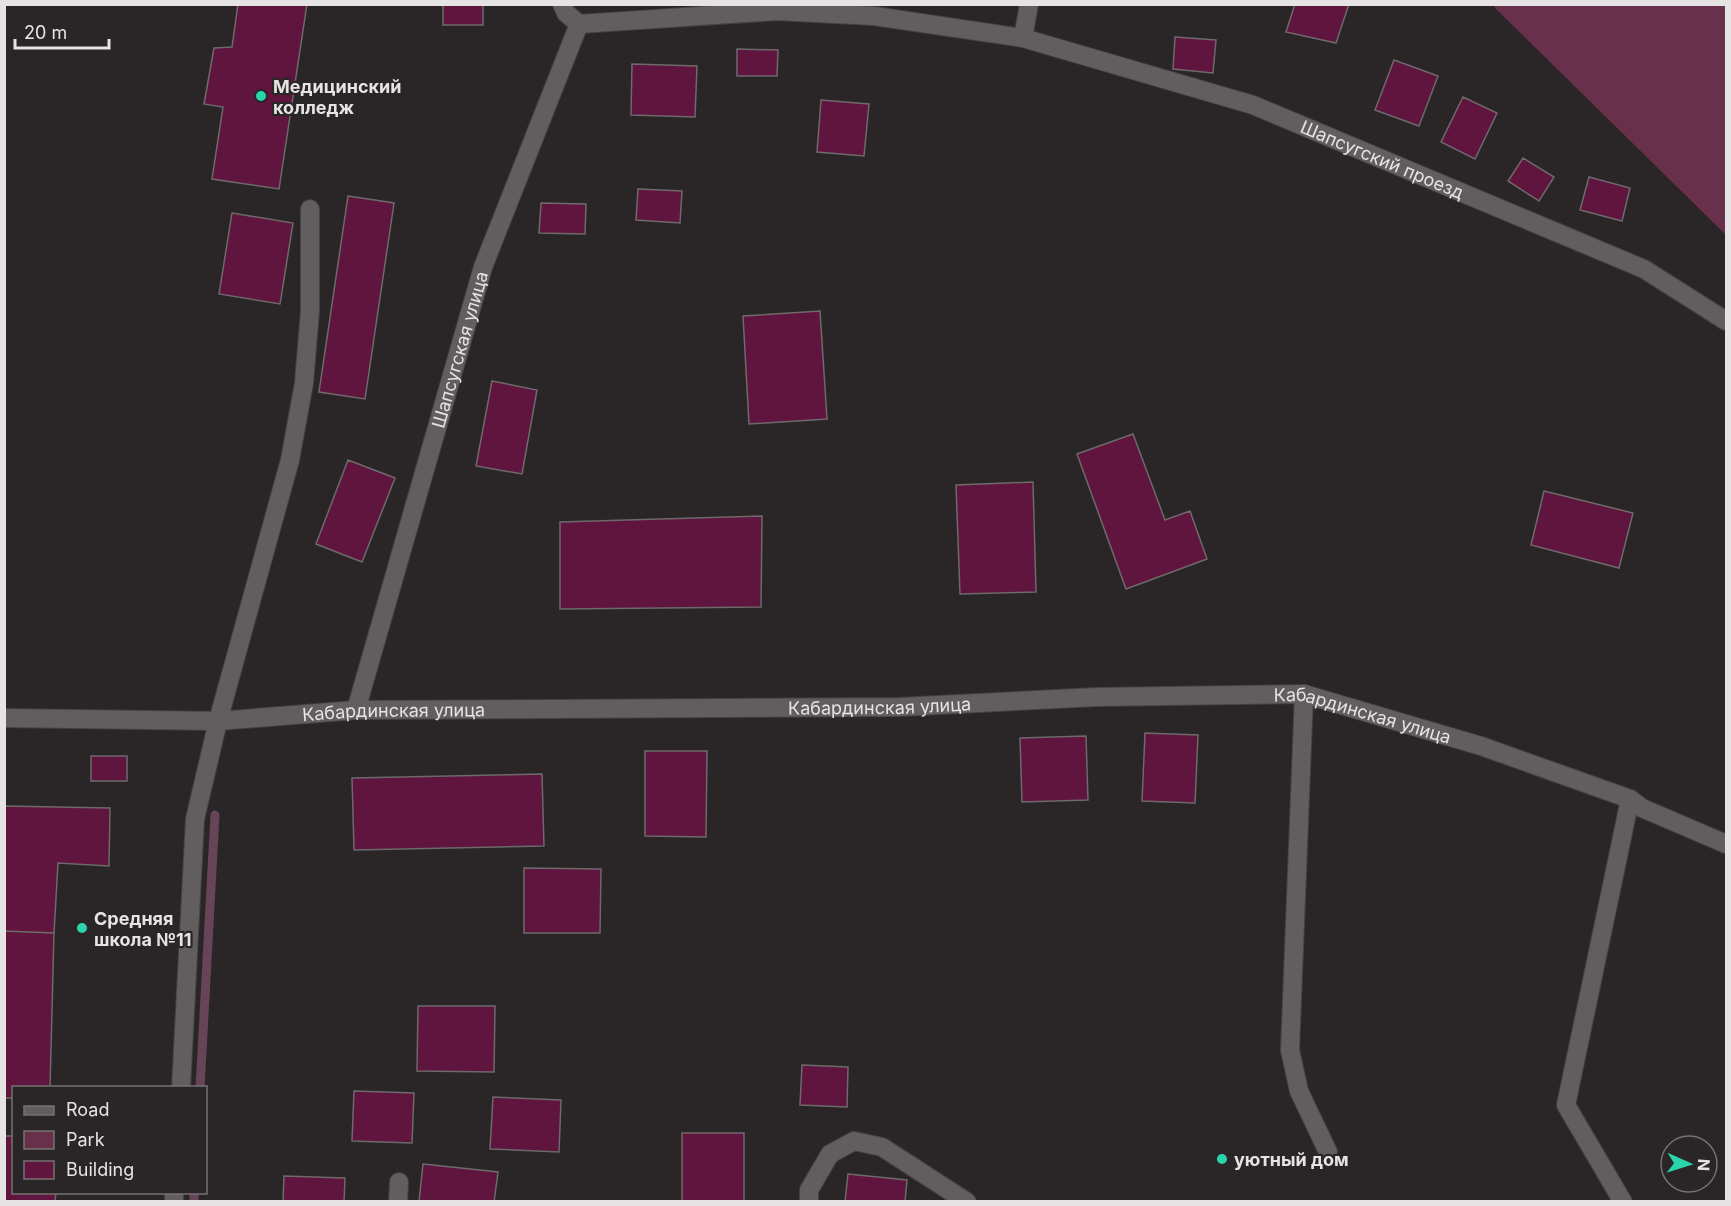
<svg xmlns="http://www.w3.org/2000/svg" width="1731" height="1206" viewBox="0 0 1731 1206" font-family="Inter,sans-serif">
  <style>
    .green { fill: #68304b }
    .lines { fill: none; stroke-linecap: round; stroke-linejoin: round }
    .stream { stroke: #674457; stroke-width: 9 }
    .building { fill: #5f153e; stroke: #6e696b; stroke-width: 1.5 }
    .minor-casing { stroke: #464243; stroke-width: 20 }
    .minor { stroke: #625d5f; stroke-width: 18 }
    .poi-dot { fill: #2ad5ac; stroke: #2a2627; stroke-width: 2 }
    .labels { text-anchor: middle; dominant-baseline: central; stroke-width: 4.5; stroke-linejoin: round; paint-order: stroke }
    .poi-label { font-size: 18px; font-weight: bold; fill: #e6e3e5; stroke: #2a2627; text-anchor: start }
    .street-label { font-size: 18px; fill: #e6e3e5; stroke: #2a2627 }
  </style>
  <rect width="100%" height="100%" fill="#2a2627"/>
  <path class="green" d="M1494 5H1726V235L1495 8Z"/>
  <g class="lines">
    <path class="stream" d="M200 1088 215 815
      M194 1202V1192"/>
  </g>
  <path class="building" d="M238 4H307L279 189 212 179 223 107 204 104 214 48 232 47Z
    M443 4H483V25H443Z
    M1295 4H1349L1336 43 1286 32Z
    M1175 37 1216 40 1213 73 1173 69Z
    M737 49 778 50 777 76H737Z
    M1394 60 1438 76 1419 126 1375 110Z
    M632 64 697 66 695 117 631 115Z
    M1463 97 1497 113 1475 159 1441 142Z
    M821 100 869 104 864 156 817 152Z
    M1523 158 1554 177 1539 201 1508 181Z
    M1589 177 1630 188 1622 221 1580 210Z
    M638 189 682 191 680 223 636 220Z
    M348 196 394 203 365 399 319 392Z
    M541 203 586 204 585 234 539 233Z
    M232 213 293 223 280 304 219 294Z
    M820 311 827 419 749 424 743 316Z
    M492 381 537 390 522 474 476 466Z
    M1133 434 1165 520 1190 511 1207 559 1126 589 1077 454Z
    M348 460 395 478 362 562 316 544Z
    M1033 482 1036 592 960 594 956 485Z
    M1544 491 1633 513 1619 568 1531 545Z
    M762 516 761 607 560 609V522Z
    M1145 733 1198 735 1195 803 1142 801Z
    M1086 736 1088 800 1022 802 1020 738Z
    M645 751H707L706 837 645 836Z
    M91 756H127V781H91Z
    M542 774 544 846 354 850 352 778Z
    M4 806 110 808 109 866 58 863 54 933 4 931Z
    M524 868 601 869 600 933H524Z
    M4 931 54 933 50 1088H14V1098H4Z
    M418 1006H495L494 1072 417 1071Z
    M802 1065 848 1067 847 1107 800 1105Z
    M354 1091 414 1093 412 1143 352 1141Z
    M493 1097 561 1100 559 1152 490 1149Z
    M682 1133H744V1202H682Z
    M4 1136H14V1192H56L55 1202H4Z
    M423 1164 498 1172 494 1202H419Z
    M848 1174 907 1180 905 1202H845Z
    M284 1176 345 1178 344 1202H283Z"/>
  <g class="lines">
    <defs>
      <g id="minor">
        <path d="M562 4 566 13 579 24"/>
        <path id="s1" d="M579 24 777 11 874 16 1023 38 1253 105 1644 269 1726 321"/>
        <path d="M1023 38 1029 4"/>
        <path d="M1304 694 1290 1050 1299 1091 1328 1152"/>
        <path id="s2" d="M356 710 483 267 579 24"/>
        <path id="s3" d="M4 718 218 721 356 710 899 707 1096 697 1304 694 1481 746 1630 799 1642 808 1726 844"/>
        <path d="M181 1088 195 819 218 721 290 460 304 383 310 311V209"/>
        <path d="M174 1202V1192"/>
        <path d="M398 1202 399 1182"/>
        <path d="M809 1202V1190L830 1154 854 1141 882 1147 967 1202"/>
        <path d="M1623 1202 1566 1105 1630 799"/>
      </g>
    </defs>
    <use href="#minor" class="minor-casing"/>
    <use href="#minor" class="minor"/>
  </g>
  <g class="poi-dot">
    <circle cx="261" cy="96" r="6"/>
    <circle cx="82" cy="928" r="6"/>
    <circle cx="1222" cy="1159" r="6"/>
  </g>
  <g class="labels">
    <g class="poi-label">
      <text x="273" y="86">Медицинский<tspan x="273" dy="21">колледж</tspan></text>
      <text x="94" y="918">Средняя<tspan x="94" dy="21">школа №11</tspan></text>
      <text x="1234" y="1159">уютный дом</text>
    </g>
    <g class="street-label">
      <text stroke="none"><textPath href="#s1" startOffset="826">Шапсугский проезд</textPath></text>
      <text stroke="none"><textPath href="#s2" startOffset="375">Шапсугская улица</textPath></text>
      <text stroke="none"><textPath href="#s3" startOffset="876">Кабардинская улица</textPath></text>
      <text stroke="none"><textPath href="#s3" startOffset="390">Кабардинская улица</textPath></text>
      <text stroke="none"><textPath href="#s3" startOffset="1362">Кабардинская улица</textPath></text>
    </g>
  </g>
  <rect width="1731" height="1206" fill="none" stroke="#e6e3e5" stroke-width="12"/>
  <rect x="12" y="1086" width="195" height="108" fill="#2a2627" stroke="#757273" stroke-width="1.5"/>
  <rect x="24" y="1106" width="30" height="9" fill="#625d5f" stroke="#757273" stroke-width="1.5"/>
  <text x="66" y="1116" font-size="18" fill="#e6e3e5">Road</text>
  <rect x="24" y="1131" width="30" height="18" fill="#68304b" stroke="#757273" stroke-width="1.5"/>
  <text x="66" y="1146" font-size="18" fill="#e6e3e5">Park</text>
  <rect x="24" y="1161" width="30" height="18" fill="#5f153e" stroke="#757273" stroke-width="1.5"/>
  <text x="66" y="1176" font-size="18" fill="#e6e3e5">Building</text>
  <g transform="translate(1689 1164) rotate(93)"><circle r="28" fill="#2a2627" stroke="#757273" stroke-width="1.5"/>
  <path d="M0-4.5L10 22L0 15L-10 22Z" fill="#2ad5ac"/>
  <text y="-9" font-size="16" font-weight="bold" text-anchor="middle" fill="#e6e3e5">N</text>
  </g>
  <path d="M15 39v9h94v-9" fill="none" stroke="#e6e3e5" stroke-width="3"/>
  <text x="24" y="39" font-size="18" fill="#e6e3e5" stroke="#2a2627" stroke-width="4.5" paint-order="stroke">20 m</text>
</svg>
